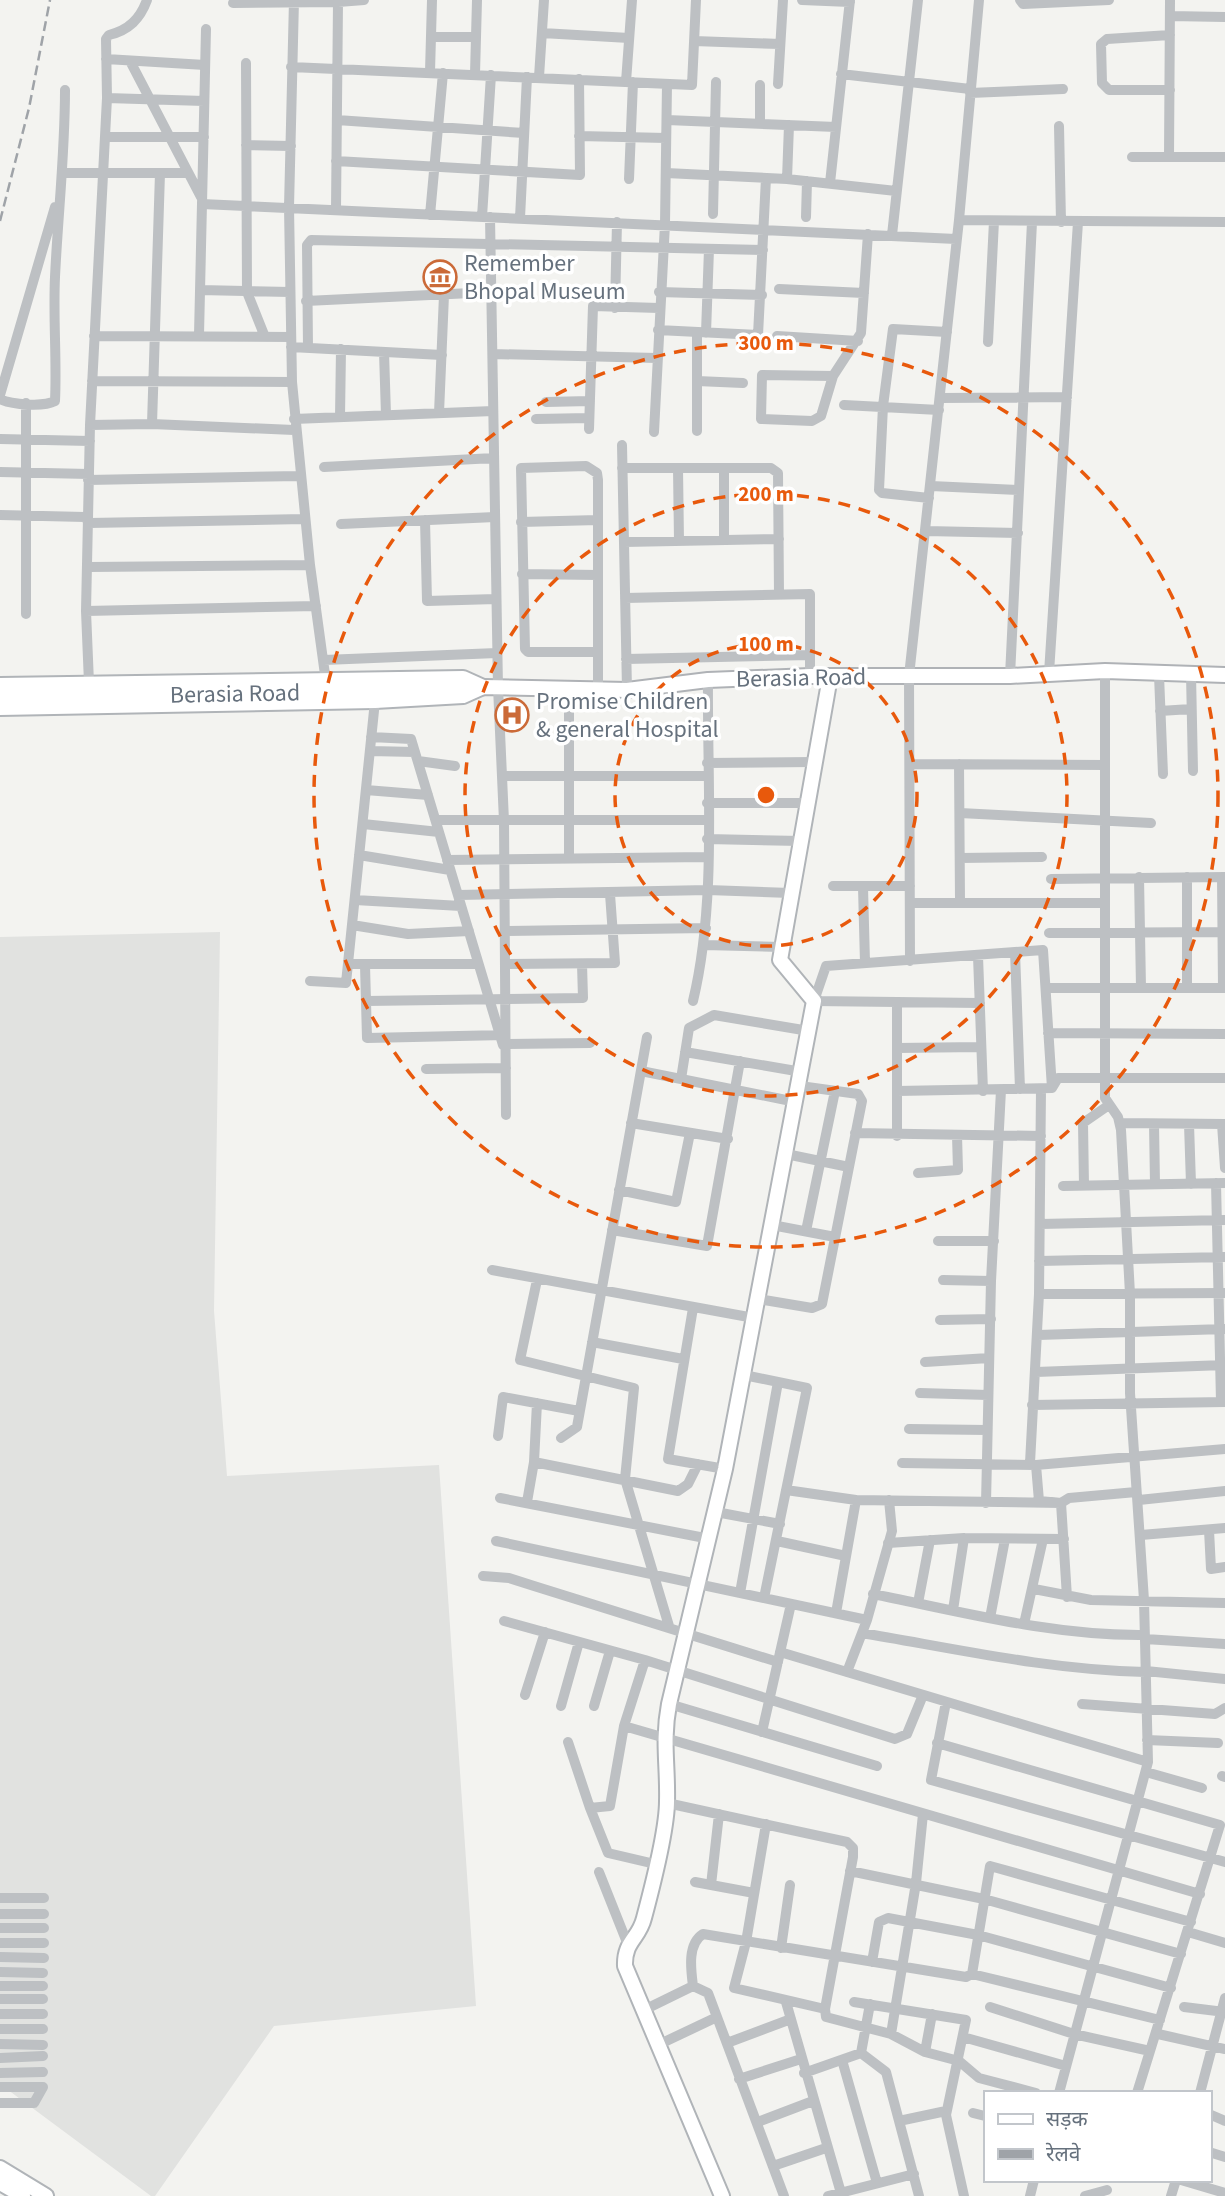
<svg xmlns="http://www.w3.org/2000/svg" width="1225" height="2196" viewBox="0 0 1225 2196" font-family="'Source Sans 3','Noto Sans Devanagari',sans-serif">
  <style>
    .built { fill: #e1e2e0 }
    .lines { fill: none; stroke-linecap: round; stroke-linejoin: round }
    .secondary-casing { stroke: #b0b4b8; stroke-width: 18 }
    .primary-casing { stroke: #afb2b6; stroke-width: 18 }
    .street { stroke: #bdc0c3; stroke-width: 10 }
    .secondary { stroke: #fff; stroke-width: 14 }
    .primary { stroke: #fff; stroke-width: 14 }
    .rail { stroke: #9fa3a8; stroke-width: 2.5; stroke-dasharray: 10 5; stroke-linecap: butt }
    .ring { fill: none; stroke: #e8590c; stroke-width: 3.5; stroke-dasharray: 12 9 }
    .labels { text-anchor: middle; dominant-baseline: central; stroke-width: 7; stroke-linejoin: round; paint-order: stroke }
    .poi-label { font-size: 24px; fill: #66717d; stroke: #fff; text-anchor: start }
    .street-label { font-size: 24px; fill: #66717d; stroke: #fff }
    .centre { fill: #e8590c; stroke: #fff; stroke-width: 3.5 }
    .ring-label { font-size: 21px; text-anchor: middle; font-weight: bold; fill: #e8590c; stroke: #fff; stroke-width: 7; stroke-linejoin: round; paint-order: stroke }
  </style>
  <rect width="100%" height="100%" fill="#f3f3f0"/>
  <path class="built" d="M220 932 214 1311 227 1476 439 1465 476 2006 274 2026 155 2196H151L0 2084V937Z"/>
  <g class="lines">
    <defs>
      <path id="secondary" d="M0 685 463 678 483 687
        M0 708 375 701 463 696 483 687
        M0 2168 46 2196
        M0 2183 23 2196
        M722 2196 625 1966C624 1941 639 1939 644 1918 652 1888 667 1830 667 1801 668 1765 662 1742 669 1704L725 1469 814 1001 780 960 830 677"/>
      <path id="primary" d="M0 698 483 687 627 690 708 680 810 676H1010L1105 671 1225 675"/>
    </defs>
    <use href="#secondary" class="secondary-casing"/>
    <use href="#primary" class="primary-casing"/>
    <path class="street" d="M294 0 289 207 292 382 310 565 326 682
      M802 0 850 2
      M1020 0 1023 4 1109 0
      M233 3 338 2
      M1170 16 1225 17
      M542 33 629 38
      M431 37H476
      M694 41 780 44
      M106 59 205 65
      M130 61 201 197
      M246 63 247 292 265 337
      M291 67 692 85 696 0
      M430 72 432 0
      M475 74 477 0
      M841 74 970 89
      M539 77 544 0
      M626 82 632 0
      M778 84 783 0
      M1170 90H1109L1102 83 1101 44 1107 39 1170 35
      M970 93 1063 89
      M107 98 204 101
      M337 120 524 133
      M667 120 836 127
      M760 123V85
      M1059 126 1061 222
      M579 136 666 138
      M105 137H204
      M246 145 291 146
      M1132 157H1225
      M1169 157 1170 0
      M336 161 580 175 579 79
      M64 173H188
      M666 173 787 179 896 191
      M629 179 633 82
      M787 179 789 125
      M830 183 850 0
      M202 204 956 239
      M336 209 338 2 364 0
      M713 214 716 82
      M430 215 443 73
      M482 217 491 75
      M490 217 498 687 504 821 506 1115
      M806 217 807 181
      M520 218 527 77
      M959 220 1225 222
      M892 235 918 0
      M779 289 864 293
      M200 290 290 292
      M659 292 762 295
      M306 301 492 292
      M615 308 617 222
      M658 330 758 335 766 178
      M706 333 709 249
      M199 335 206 29
      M94 336 291 337
      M777 336 858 341
      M988 342 994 221
      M291 347 442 355
      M308 348 307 245 311 240 763 250
      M384 352 386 415
      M493 354 657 358
      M833 376 762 375 761 419 812 421 821 416 833 376 861 333 868 234
      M92 381 292 382
      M697 381 743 383
      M0 395 55 207
      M940 398 1067 397
      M0 399C12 405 44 407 55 401 57 360 53 318 55 277 58 214 65 153 65 90
      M546 402 590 401
      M844 405 939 410
      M439 413 444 295
      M340 417 341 349
      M294 419 493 411
      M536 419 589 418
      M152 424 160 173
      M90 425 152 424 294 430
      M589 429 593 306 659 308
      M697 431V333
      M654 432 665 224 667 84
      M0 439 90 441
      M622 445 627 690
      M324 467 494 458
      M622 468H771L778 473 779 594
      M678 468 679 541
      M0 472 89 474
      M88 480 299 476
      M931 486 1019 490
      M929 498 882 493 879 490 883 406 893 329 947 332
      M0 515 85 517 89 523 304 519
      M425 520 427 601 496 599
      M521 522 598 520
      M341 524 495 517
      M926 531 1018 533
      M724 540V468
      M624 542 779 539
      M89 567 310 565
      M522 574 598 575
      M625 598 810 594V676
      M86 611 316 606
      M26 614V403
      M626 659 810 655
      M324 660 497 653
      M1049 673 1078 222
      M1191 674 1193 771
      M1159 675 1163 774
      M1010 676 1032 222
      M89 683 86 611 90 425 107 98 106 39 109 35C129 30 140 19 147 0
      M598 689V480L597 473 586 466 521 468 525 649 528 652H598
      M1160 711 1191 709
      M371 737 411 739 503 1045
      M370 751 415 752
      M418 761 455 766
      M707 763 813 762
      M910 764 1105 765
      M959 764 960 901
      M503 776H707
      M366 790 428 795
      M707 803H805
      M960 813 1151 823
      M436 820H707
      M363 824 439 832
      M707 839 801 841
      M359 855 450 870
      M960 858 1042 857
      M569 859V688
      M447 860 707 857
      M1139 877 1141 988
      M1222 877 1223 988
      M1051 879 1225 877
      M833 886H910
      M863 887 865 963
      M458 895 708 890 790 893
      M355 900 461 906
      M910 903H1105
      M352 925 408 934 469 931
      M505 931 706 928
      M1049 933 1225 932
      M704 945 781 947
      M1015 952 1020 1089
      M978 956 983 1091
      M910 961 909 676 959 220 979 0
      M348 964H478
      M505 964 615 963 610 894
      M365 965 367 1038 505 1035
      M310 981 346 983 375 701
      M1046 988H1225
      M1187 988V877
      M366 1001 583 998 582 964
      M693 1001C717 901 707 784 708 680
      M980 1003 814 1001 826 966 1043 950 1052 1088
      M1048 1033 1225 1034
      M505 1044 590 1043
      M897 1048 980 1047
      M685 1052 802 1072
      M426 1069 506 1068
      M641 1071 796 1102
      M681 1079 689 1028 714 1015 809 1031
      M897 1091 1052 1088 1058 1078H1225
      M631 1123 728 1139
      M1120 1123 1225 1124
      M1154 1124 1155 1184
      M1189 1124 1191 1184
      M1222 1124 1225 1168
      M855 1133 1041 1136
      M897 1136V1003
      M786 1154 849 1167
      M918 1173 958 1170 957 1135
      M1216 1183 1221 1402
      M1063 1186 1225 1183
      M1084 1186 1083 1123 1109 1105
      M619 1190 676 1202 690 1133
      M1040 1224 1225 1220
      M772 1225 835 1237
      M612 1230 707 1246 740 1061
      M806 1231 835 1091
      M938 1241H994
      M1039 1261 1225 1257
      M492 1270 754 1318
      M537 1280 520 1360 634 1388 625 1479 669 1626
      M943 1280 991 1281
      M1039 1294 1224 1293
      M758 1299 812 1308 822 1304 862 1101 858 1094 800 1086
      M693 1308 668 1459 725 1469
      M940 1320 991 1319
      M1038 1335 1224 1329
      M592 1342 683 1359
      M925 1362 989 1358
      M1036 1372 1224 1365
      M744 1375 807 1388 764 1598
      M920 1393 988 1395
      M1032 1405 1225 1402
      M909 1429 987 1430
      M498 1436 503 1397 579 1411
      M561 1438 577 1427 647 1037
      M534 1462 678 1491 688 1484 698 1464
      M902 1463 1036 1465 1225 1449
      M1030 1463 1039 1294 1041 1089
      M1036 1465 1039 1501 1061 1503 1067 1597
      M786 1490 856 1500 1061 1503 1069 1498 1136 1492
      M500 1498 710 1539
      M1139 1500 1225 1491
      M527 1502 534 1462 537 1403
      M986 1503 991 1281 1001 1090
      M716 1512 780 1524
      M1209 1530 1211 1569 1225 1567
      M1141 1535 1225 1528
      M496 1541 867 1620
      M777 1541 846 1556
      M888 1543 964 1538 1064 1539
      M483 1576 509 1578 534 1586 778 1662
      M1034 1589 1091 1600 1225 1603
      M740 1593 778 1382
      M873 1594C962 1612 1053 1636 1144 1635
      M918 1603 930 1540
      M953 1610 964 1538
      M836 1613 856 1500
      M990 1618 1005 1539
      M504 1621 645 1660
      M1024 1624 1043 1539
      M862 1633C957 1649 1050 1670 1145 1672
      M1145 1639 1225 1644
      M780 1652 1148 1762
      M1146 1671 1225 1679
      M847 1672 867 1620 892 1531 889 1500
      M525 1695 545 1632
      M923 1695 907 1734 895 1739 645 1660 624 1726 1200 1894
      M946 1702 931 1780 1225 1862
      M669 1704 877 1766
      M1082 1704 1215 1714 1225 1708
      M561 1706 579 1642
      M594 1706 610 1651
      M624 1726 610 1806 590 1808 608 1853 655 1864
      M762 1732 791 1604
      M1147 1740 1218 1743
      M568 1742 590 1808
      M937 1743 1220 1825 1137 2093
      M1146 1772 1202 1788
      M1222 1776 1225 1777
      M667 1803 847 1842 853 1848V1857L825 2009 826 2017 891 2034 925 2052 959 2061 979 2078 1036 2093
      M766 1824 746 1942 734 1988 825 2009
      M850 1871 984 1899 1181 1954
      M599 1872 628 1945
      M695 1882 754 1893
      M711 1885 719 1814
      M0 1898H44
      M0 1914H44
      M0 1928H44
      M1188 1932 1225 1943
      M0 1943H44
      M781 1948 790 1885
      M0 1957 44 1958
      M872 1962 879 1922 888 1918 978 1935 1171 1988
      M0 1972 43 1973
      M972 1974 1160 2020
      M0 1986H43
      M693 1986C691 1970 687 1944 703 1934L966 1977 972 1974 990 1866 1191 1922
      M0 1999H43
      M786 2002 841 2193
      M854 2002 966 2020 946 2115 964 2196
      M990 2007 1074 2034 1150 2051
      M1184 2007 1225 2012
      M646 2009 693 1986 708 1993 784 2196
      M0 2014H43
      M0 2029H43
      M891 2034 916 1883 923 1814
      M1158 2034 1225 2049
      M963 2037 1066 2066
      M727 2043 791 2019
      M0 2044 43 2045
      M660 2044 717 2017
      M925 2052 932 2014
      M861 2053 886 2072 919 2196
      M0 2058 43 2056
      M842 2060 877 2183
      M0 2073 43 2072
      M804 2073 861 2053 870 2004
      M739 2079 801 2059
      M0 2087H43L34 2103H0
      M1059 2093 1148 1762 1144 1600 1130 1393V1294L1121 1130 1118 1117 1105 1098V671
      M1200 2093 1225 1998
      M973 2113 985 2116
      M1209 2114 1225 2121
      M899 2121 946 2111
      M758 2122 813 2101
      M1209 2152 1225 2157
      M773 2166 826 2148
      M1181 2180 1225 2193
      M828 2196 914 2174
      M1030 2196 1034 2180
      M1085 2196 1107 2190
      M1171 2196 1176 2180"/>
    <use href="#secondary" class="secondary"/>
    <use href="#primary" class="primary"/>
    <path class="rail" d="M0 221 29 108 50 0"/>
  </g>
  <g class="ring">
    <circle cx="766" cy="795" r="151"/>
    <circle cx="766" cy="795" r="301"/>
    <circle cx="766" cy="795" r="452"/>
  </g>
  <defs>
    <symbol id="museum-ring" viewBox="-11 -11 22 22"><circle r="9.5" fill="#fff" stroke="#cb6a38" stroke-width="1.5"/><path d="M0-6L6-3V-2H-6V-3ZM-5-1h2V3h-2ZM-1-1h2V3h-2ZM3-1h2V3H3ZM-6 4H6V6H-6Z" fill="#cb6a38"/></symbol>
    <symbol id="hospital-ring" viewBox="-11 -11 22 22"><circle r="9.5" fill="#fff" stroke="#cb6a38" stroke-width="1.5"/><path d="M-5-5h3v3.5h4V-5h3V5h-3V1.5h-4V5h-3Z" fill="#cb6a38"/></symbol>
  </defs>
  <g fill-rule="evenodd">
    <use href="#museum-ring" x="421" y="258" width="38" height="38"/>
    <use href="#hospital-ring" x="493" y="696" width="38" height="38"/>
  </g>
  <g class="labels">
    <g class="poi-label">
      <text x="464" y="263">Remember<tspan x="464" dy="28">Bhopal Museum</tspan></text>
      <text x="536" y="701">Promise Children<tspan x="536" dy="28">&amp; general Hospital</tspan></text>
    </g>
    <g class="street-label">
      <text transform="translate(801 678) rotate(-1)">Berasia Road</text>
      <text transform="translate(235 694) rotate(-1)">Berasia Road</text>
    </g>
  </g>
  <circle cx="766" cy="795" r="10" class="centre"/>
  <g class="ring-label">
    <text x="766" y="350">300 m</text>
    <text x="766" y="501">200 m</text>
    <text x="766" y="651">100 m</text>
  </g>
  <rect x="984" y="2091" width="228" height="91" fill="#ffffff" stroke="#c2c6cb" stroke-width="2"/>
  <rect x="998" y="2114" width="35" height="10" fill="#ffffff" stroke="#c2c6cb" stroke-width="2"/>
  <text x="1046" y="2126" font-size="21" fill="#66717d">सड़क</text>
  <rect x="998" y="2149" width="35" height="10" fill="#9fa3a8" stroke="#c2c6cb" stroke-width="2"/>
  <text x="1046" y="2161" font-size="21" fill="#66717d">रेलवे</text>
</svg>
